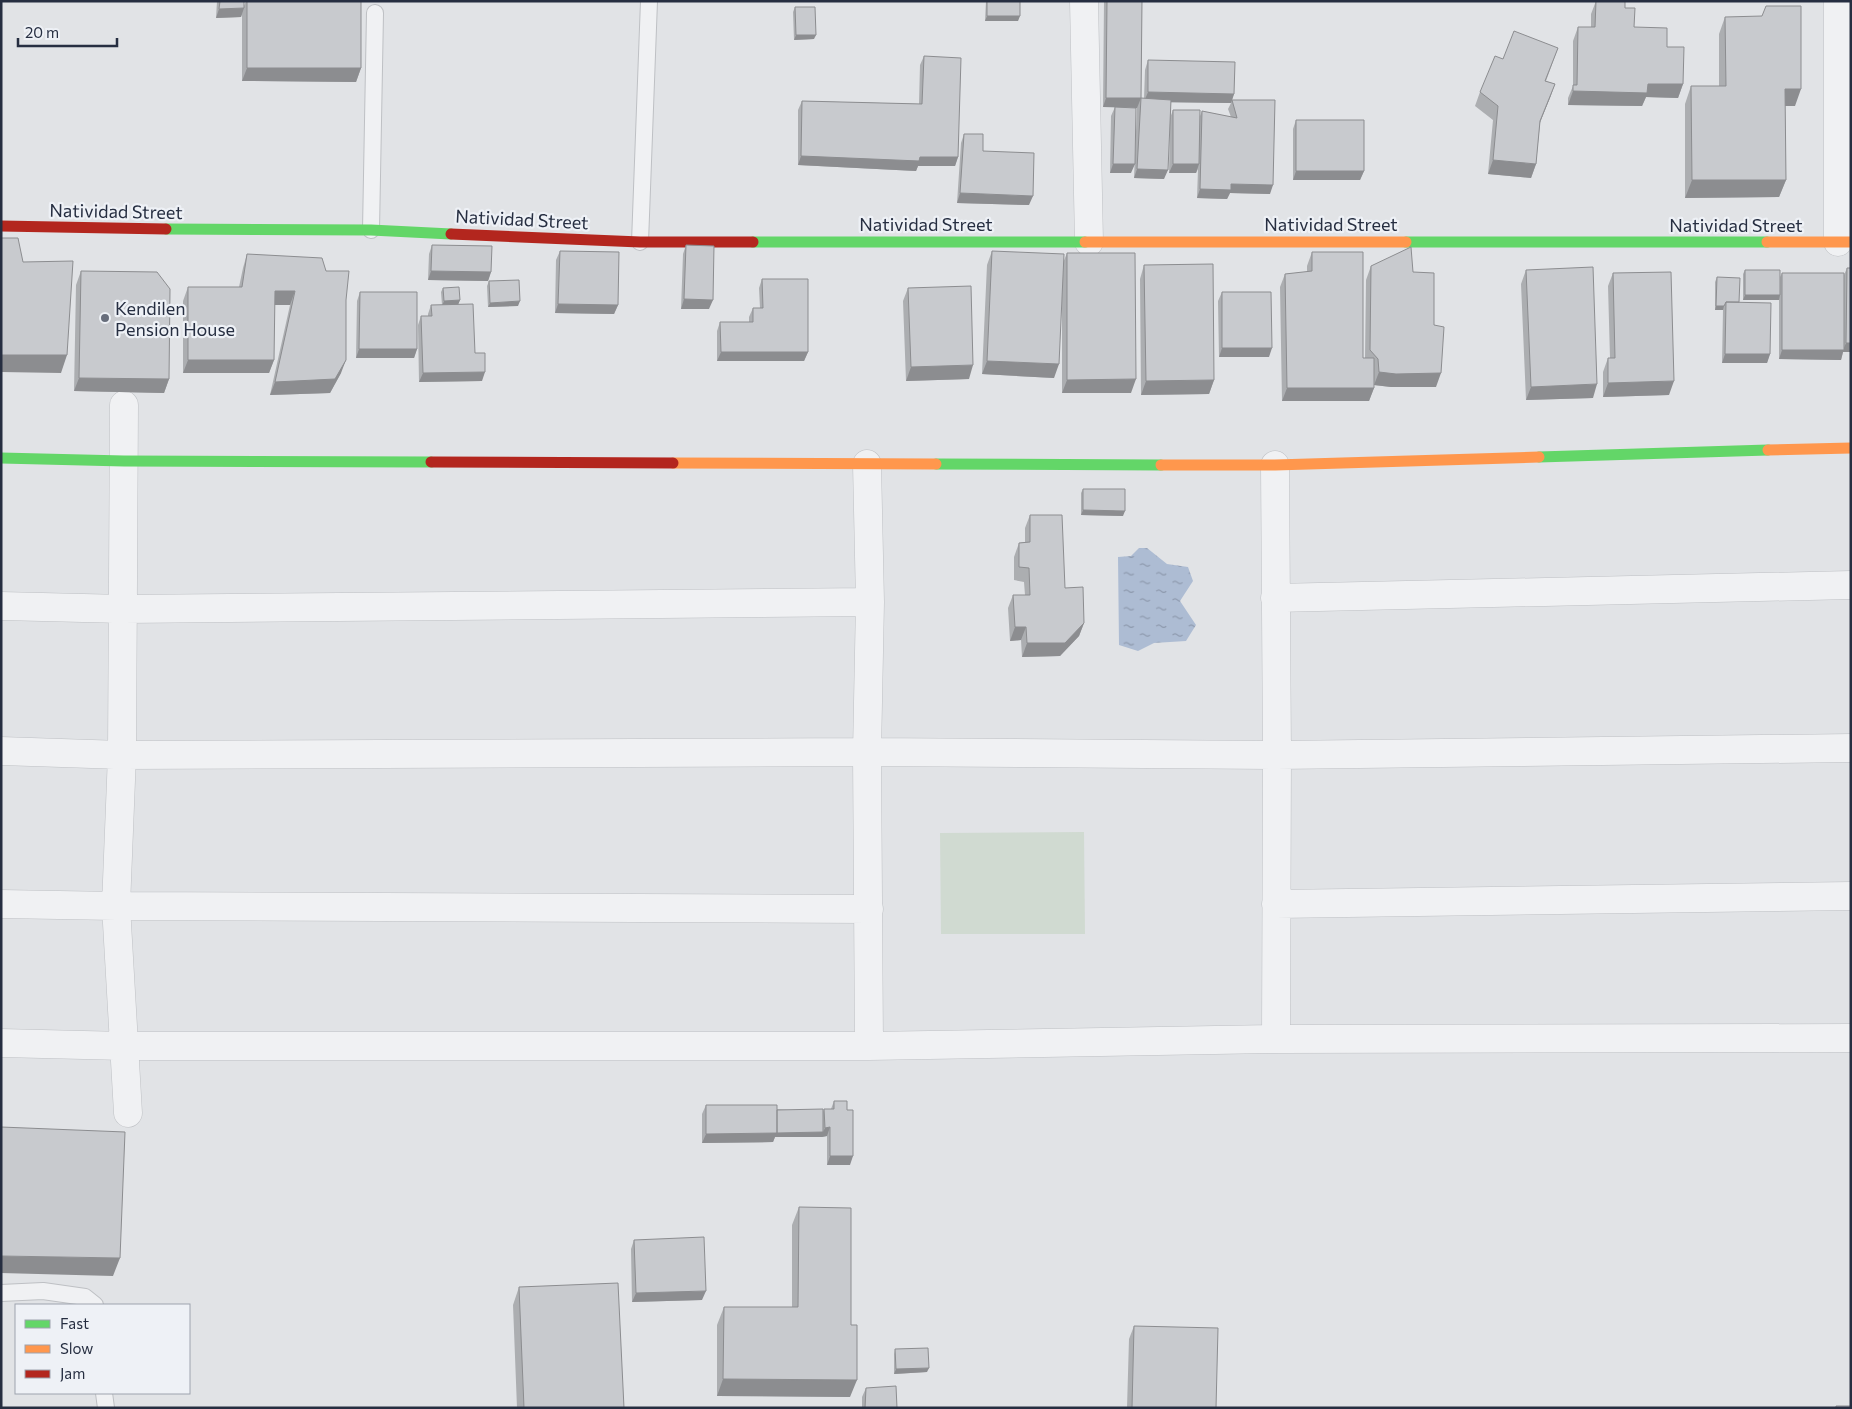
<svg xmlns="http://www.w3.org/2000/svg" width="1852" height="1409" viewBox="0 0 1852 1409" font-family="Commissioner,sans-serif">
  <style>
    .garden { fill: #d0dad1 }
    .water { fill: url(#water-ripples) }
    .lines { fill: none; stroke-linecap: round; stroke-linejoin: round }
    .lane-casing { stroke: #bec0c4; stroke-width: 18 }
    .street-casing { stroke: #bec0c4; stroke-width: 29 }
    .lane { stroke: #f0f1f3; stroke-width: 16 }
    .street { stroke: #f0f1f3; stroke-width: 28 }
    .fast { stroke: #63d668; stroke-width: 11 }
    .slow { stroke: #ff974d; stroke-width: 11 }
    .jam { stroke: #b3261e; stroke-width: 11 }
    .wall { fill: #acaeb1; fill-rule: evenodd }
    .shaded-wall { fill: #8c8d90 }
    .building { fill: #c8cace; stroke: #8c8d90 }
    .poi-dot { fill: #676d7b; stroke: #eef1f6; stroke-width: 2 }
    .labels { text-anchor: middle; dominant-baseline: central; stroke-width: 4.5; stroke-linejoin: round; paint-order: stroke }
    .street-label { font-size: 18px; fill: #262e41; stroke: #eef1f6 }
    .poi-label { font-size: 18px; fill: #262e41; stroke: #eef1f6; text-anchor: start }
  </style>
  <defs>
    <pattern id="water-ripples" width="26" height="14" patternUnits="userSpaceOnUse" patternTransform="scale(1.25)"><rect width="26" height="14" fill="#adbcd3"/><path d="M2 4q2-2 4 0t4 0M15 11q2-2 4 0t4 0" fill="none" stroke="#8d99ad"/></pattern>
  </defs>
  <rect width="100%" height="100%" fill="#e1e3e6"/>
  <path class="garden" d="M1084 832 1085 934H941L940 833Z"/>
  <path class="water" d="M1139 548H1147L1167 564 1188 567 1193 581 1180 601 1196 625 1186 641 1154 643 1138 651 1119 645 1118 557 1131 556Z"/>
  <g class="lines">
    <defs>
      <path id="lane" d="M371 230 375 13
        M640 242 649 1
        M1 1293 43 1291 85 1297 95 1305
        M104 1393 106 1408"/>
      <path id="street" d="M1084 1 1089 242
        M1838 1V242
        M124 405 122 755 116 906 128 1113
        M867 464 870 602 867 752 869 1046
        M1275 465 1277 755 1276 1039
        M1275 598 1851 585
        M1 606 124 609 870 602
        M1 751 122 755 867 752 1277 755 1851 748
        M1 904 116 906 869 909
        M1276 904 1851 896
        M1 1043 125 1046H869L1276 1039 1851 1038"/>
    </defs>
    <use href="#lane" class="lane-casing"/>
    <use href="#street" class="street-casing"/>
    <use href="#lane" class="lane"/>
    <use href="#street" class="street"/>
    <path class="fast" d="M166 229 371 230 451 234
      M753 242H1085
      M1406 242H1767
      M1539 457 1768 450
      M1 458 124 461 431 462
      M936 464 1161 465"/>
    <path class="slow" d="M1085 242H1406
      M1767 242H1851
      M1768 450 1851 448
      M673 463 936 464
      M1161 465H1275L1539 457"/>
    <path class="jam" d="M1 226 166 229
      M451 234 640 242H753
      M431 462 673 463"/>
  </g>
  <path class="wall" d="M217 1H244V6L246 1H361V68L356 82 242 81V14L241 17 216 18Z
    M986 1H1020L1018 21H985Z
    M1104 1H1142L1141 98 1144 99 1145 70 1148 60 1234 94 1232 100 1270 194 1230 193 1227 199 1197 198 1198 169 1196 173H1169L1170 126 1164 179 1134 178 1137 108 1126 107 1131 173H1110L1111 116 1115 107H1103ZM1171 102 1231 103 1228 109 1231 117 1202 111 1200 116 1173 110 1170 118Z
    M1596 1 1625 8 1634 27 1667 47 1683 84 1678 98 1646 97 1642 106 1568 105V98L1573 86V41L1578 27H1591V14Z
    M795 7 814 39 794 40 793 12Z
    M1725 17 1795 106H1785L1786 180 1779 197 1685 198V104L1691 86H1719V34Z
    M1558 48 1546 81 1555 84 1540 123 1536 164 1531 178 1488 174 1493 120 1475 106 1480 92 1503 59Z
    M924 56 958 157 955 166H918L916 171 798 165V110L802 101 919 104 920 65Z
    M1296 120 1364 171 1360 180H1293V129Z
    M964 134 983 151 1029 205 957 203 961 143Z
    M432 245 491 272 488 281 428 280 429 254Z
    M686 245 709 309H681L683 254Z
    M560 251 618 305 614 314 555 313 556 260Z
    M992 251 1063 263 1067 253 1131 393H1062V289L1054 378 982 374 987 265Z
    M1312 252 1363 358H1365L1366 280 1371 266 1413 272 1434 325 1436 387H1391L1374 385V388L1369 401H1282L1280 287 1285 274 1307 272V266Z
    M247 254 326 271 346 300 341 373 330 393 270 395 290 305H274V360L269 373H183V301L188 287H239L243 268Z
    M1144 265 1214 380 1209 394 1141 395 1140 279Z
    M1847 268 1851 352H1843L1841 360 1779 359V300H1743V274L1745 270 1780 277 1782 273 1844 275Z
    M1526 270 1593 398 1526 400 1521 284Z
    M81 271 169 379 164 393 74 391 76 285Z
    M1613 273 1669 395 1603 397V372L1608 358H1610L1608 286Z
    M1717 277 1739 302 1770 354 1767 363H1722L1723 310H1715V282Z
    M762 279 808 352 804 361H717V331L720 322H749V317L753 308H760L759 288Z
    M489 281 518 306 488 307 487 286Z
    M443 288 460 300 458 304 475 353 482 381 419 382 418 325 421 316H428V314L431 305H442L441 292Z
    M908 288 969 379 906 381 903 301Z
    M360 292 417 349 414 358H356L357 301Z
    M1222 292 1269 357H1219L1218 301Z
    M1083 489 1123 516 1081 515V493Z
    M1030 515 1065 588 1084 623 1079 636 1060 656 1022 657 1021 640 1010 641 1008 608 1013 595H1025L1024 582 1014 580V557L1019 543 1025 542V528Z
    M834 1101 850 1165H827V1136L822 1137H775L773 1142 702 1143V1114L706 1105 823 1112 824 1109H831Z
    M799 1207 851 1325 850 1397 717 1396V1325L724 1307H792V1225Z
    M634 1240 702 1300 632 1302 631 1249Z
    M519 1287 624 1408H517L513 1305Z
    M1134 1326 1216 1408H1127L1129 1339Z
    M895 1349 927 1372 894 1374V1354Z
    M866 1388 897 1408H862V1397Z"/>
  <path class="shaded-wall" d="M244 8 241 17 216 18 219 9Z
    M987 16H1020L1018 21H985Z
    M796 35H816L814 39 794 40Z
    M247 68H361L356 82 242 81Z
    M1555 84 1550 98 1535 134 1540 121Z
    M1648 84H1683L1678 98 1646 97 1642 106 1568 105 1573 91Z
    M1785 89H1801L1795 106H1779Z
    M1148 92 1234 94 1231 103 1144 102Z
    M1106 98H1141L1137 108 1103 107Z
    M801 156 920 157H958L955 166H918L916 171 798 165Z
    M1493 160 1536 164 1531 178 1488 174Z
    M1113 164H1135L1131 173H1110Z
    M1173 164H1199L1196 173H1169Z
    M1137 169 1168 170 1164 179 1134 178Z
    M1296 171H1364L1360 180H1293Z
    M1692 180H1786L1779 197 1685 198Z
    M1231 184 1273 185 1270 194 1230 193 1227 199 1197 198 1200 189Z
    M960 193 1033 196 1029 205 957 203Z
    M431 271 491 272 488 281 428 280Z
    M275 291H295L290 305H270Z
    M1745 295H1780L1779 300H1743Z
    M684 299 713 300 709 309H681Z
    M460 300 458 305 442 306 444 301Z
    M520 301 518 306 488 307 490 303Z
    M558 304 618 305 614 314 555 313Z
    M1716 306H1724L1723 310H1715Z
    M1846 343H1851V352H1843L1841 360 1779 359 1782 350H1843Z
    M1222 348H1272L1269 357H1219Z
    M359 349H417L414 358H356Z
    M721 352H808L804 361H717Z
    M1725 354H1770L1767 363H1722Z
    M1 355H67L61 373 1 372Z
    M188 360H274L269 373H183Z
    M346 360 341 373 330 393 270 395 275 382Z
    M987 361 1059 364 1054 378 982 374Z
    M973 365 969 379 906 381 911 367Z
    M485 372 482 381 419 382 423 373Z
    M1379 372 1441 373 1436 387H1391L1374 385Z
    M79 378 169 379 164 393 74 391Z
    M1136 379 1131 393H1062L1067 380Z
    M1214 380 1209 394 1141 395 1146 381Z
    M1674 381 1669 395 1603 397 1608 383Z
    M1597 384 1593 398 1526 400 1531 387Z
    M1287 388H1374L1369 401H1282Z
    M1083 510 1125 511 1123 516 1081 515Z
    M1084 623 1079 636 1060 656 1022 657 1027 643Z
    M1015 627H1026L1021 640 1010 641Z
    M830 1127 827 1136 822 1137H775L773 1142 702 1143 706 1134 823 1132 825 1128Z
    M830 1156H853L850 1165H827Z
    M1 1256 120 1258 113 1276 1 1273Z
    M706 1291 702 1300 632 1302 636 1293Z
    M929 1368 927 1372 894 1374 896 1369Z
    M723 1379 857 1380 850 1397 717 1396Z"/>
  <path class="building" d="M220 1H244V8L219 9Z
    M247 1H361V68H247Z
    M987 1H1020V16H987Z
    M1107 1H1142L1141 98 1171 100 1168 170 1137 169 1141 98H1106Z
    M1596 1H1625V8H1635L1634 27 1667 28V47H1684L1683 84H1648L1647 93 1573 91V85H1577L1578 27H1595Z
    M1766 6H1801V89H1785L1786 180H1692L1691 86H1726L1725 17 1762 16Z
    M795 7H815L816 35H796Z
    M1514 31 1558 48 1545 81 1555 84 1540 121 1536 164 1493 160 1498 106 1480 92 1495 56 1503 59Z
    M924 56 961 58 958 157H920L919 161 801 156 802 101 922 104Z
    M1148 60 1235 62 1234 94 1148 92Z
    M1232 100H1275L1273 185 1231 184V190L1200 189 1202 111 1237 118Z
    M1115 107 1136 108 1135 164H1113Z
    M1173 110H1200L1199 164H1173Z
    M1296 120H1364V171H1296Z
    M964 134H983V151L1034 153 1033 196 960 193Z
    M1 238H18L23 262 73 261 67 355H1Z
    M432 245 492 246 491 272 431 271Z
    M686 245 714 246 713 300 684 299Z
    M1411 247 1413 272 1434 273V325L1444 327 1441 373 1396 374 1379 372 1378 359 1370 350 1371 266Z
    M560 251 619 252 618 305 558 304Z
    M992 251 1064 254 1059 364 987 361Z
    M1312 252H1363V358H1374V388H1287L1285 274 1312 271Z
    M1067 253H1135L1136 379 1067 380Z
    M247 254 322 258 326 271H349L346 300V360L335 379 275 382 295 291H275L274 360H188V287H242Z
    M1213 264 1214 380 1146 381 1144 265Z
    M1593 267 1597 384 1531 387 1526 270Z
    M1847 268H1851V343H1846Z
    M1745 270H1780V295H1745Z
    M81 271 157 272 170 289 169 379 79 378Z
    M1671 272 1674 381 1608 383V358H1615L1613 273Z
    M1782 273H1844V350H1782Z
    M1717 277 1740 278 1739 302H1726L1724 306H1716Z
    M762 279H808V352H721L720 322H753V308H763Z
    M519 280 520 301 490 303 489 281Z
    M971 286 973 365 911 367 908 288Z
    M459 287 460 300 444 301 443 288Z
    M360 292H417V349H359Z
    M1222 292H1271L1272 348H1222Z
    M1726 302 1771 303 1770 354H1725Z
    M473 304 475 353H485V372L423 373 421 316H432L431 305Z
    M1083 489H1125V511L1083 510Z
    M1030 515H1062L1065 588 1083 587 1084 623 1065 643H1027L1026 627H1015L1013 595H1030L1029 568 1019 567V543L1030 542Z
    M834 1101H847V1110H853V1156H830V1127L825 1128 824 1109H834Z
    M706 1105H777V1133L706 1134Z
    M823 1109V1132L777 1133V1110Z
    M1 1127 125 1132 120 1258 1 1256Z
    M799 1207 851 1208V1325H857V1380L723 1379 724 1307H798Z
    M704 1237 706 1291 636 1293 634 1240Z
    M618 1283 624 1408H524L519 1287Z
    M1134 1326 1218 1328 1216 1408H1132Z
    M928 1348 929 1368 896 1369 895 1349Z
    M896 1386 897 1408H865L866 1388Z
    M1836 1406H1851V1408H1836Z"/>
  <circle class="poi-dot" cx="105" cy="318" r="5"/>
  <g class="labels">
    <g class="street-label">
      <text transform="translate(116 211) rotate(1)">Natividad Street</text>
      <text transform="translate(522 219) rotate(3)">Natividad Street</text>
      <text x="926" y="224">Natividad Street</text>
      <text x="1331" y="224">Natividad Street</text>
      <text x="1736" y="225">Natividad Street</text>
    </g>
    <g class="poi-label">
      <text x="115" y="308">Kendilen<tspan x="115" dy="21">Pension House</tspan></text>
    </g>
  </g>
  <rect width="1852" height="1409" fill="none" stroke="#262e41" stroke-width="5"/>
  <rect x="15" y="1304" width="175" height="90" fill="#eef1f6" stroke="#9ea3ae"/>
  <rect x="25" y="1320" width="25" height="8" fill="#63d668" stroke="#9ea3ae"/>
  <text x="60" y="1329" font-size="15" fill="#262e41">Fast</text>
  <rect x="25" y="1345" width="25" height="8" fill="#ff974d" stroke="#9ea3ae"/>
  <text x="60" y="1354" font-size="15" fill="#262e41">Slow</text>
  <rect x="25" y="1370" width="25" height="8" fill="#b3261e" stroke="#9ea3ae"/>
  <text x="60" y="1379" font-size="15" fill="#262e41">Jam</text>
  <path d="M18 38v8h99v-8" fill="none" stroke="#262e41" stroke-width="2.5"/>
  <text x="25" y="38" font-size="15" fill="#262e41" stroke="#eef1f6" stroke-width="4" paint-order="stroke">20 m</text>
</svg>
